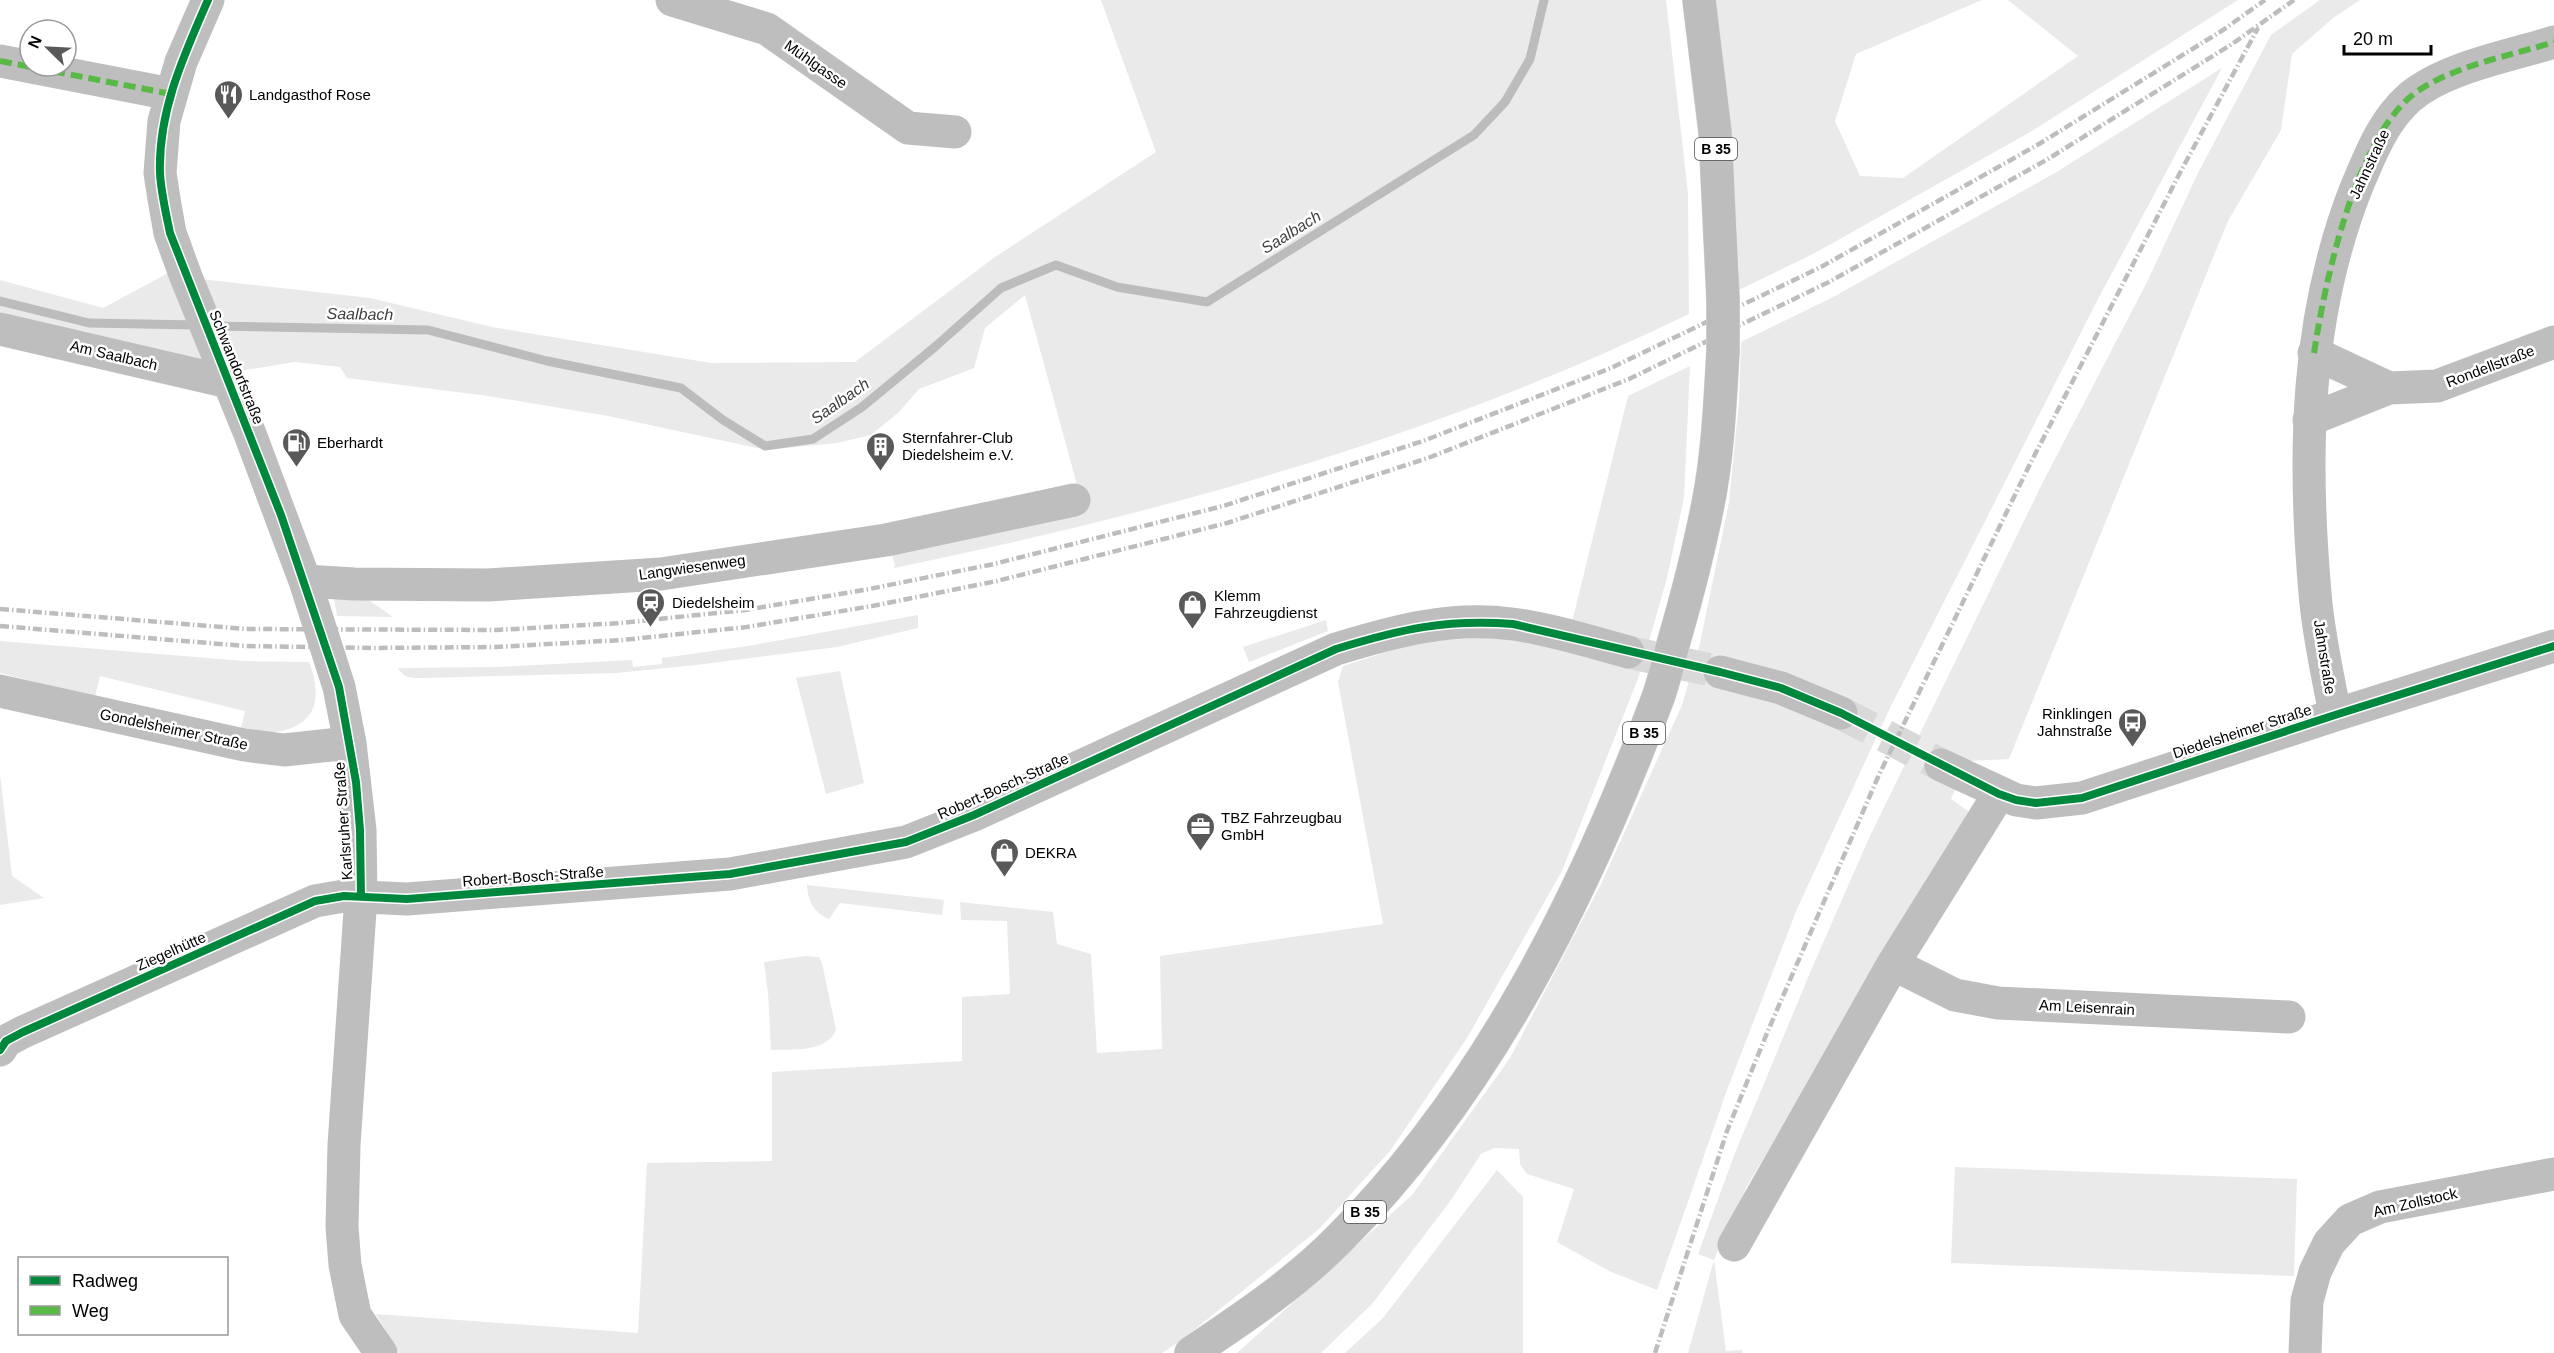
<svg xmlns="http://www.w3.org/2000/svg" width="2554" height="1353" viewBox="0 0 2554 1353" font-family="Helvetica,sans-serif">
  <style>
    .green { fill: #eaeaea }
    .lines { fill: none; stroke-linecap: round; stroke-linejoin: round }
    .stream { stroke: #bcbcbc; stroke-width: 9 }
    .minor-tunnel { stroke: #d9d9d9; stroke-width: 33; stroke-dasharray: 33 16; stroke-linecap: butt }
    .major-casing { stroke: #dbdbdb; stroke-width: 34 }
    .minor { stroke: #bebebe; stroke-width: 33 }
    .major { stroke: #bdbdbd; stroke-width: 33 }
    .rail { stroke: #bdbdbd; stroke-width: 4.5; stroke-dasharray: 9 3 1.5 3; stroke-linecap: butt }
    .major-bridge-casing { stroke: #dbdbdb; stroke-width: 34; stroke-linecap: butt }
    .major-bridge { stroke: #bdbdbd; stroke-width: 33 }
    .quiet { stroke: #58b947; stroke-width: 6; stroke-dasharray: 12 6; stroke-linecap: butt }
    .cycleway-casing { stroke: #fff; stroke-width: 11 }
    .cycleway { stroke: #00873e; stroke-width: 8 }
    .labels { text-anchor: middle; dominant-baseline: central; stroke-width: 5; stroke-linejoin: round; paint-order: stroke }
    .shield { fill: #fff; stroke: #4c4c4c; stroke-width: 1.5 }
    .shield-label { font-size: 14px; font-weight: bold; fill: #000 }
    .street-label { font-size: 15px; fill: #000; stroke: #fff }
    .poi-label { font-size: 15px; fill: #000; stroke: #fff; text-anchor: start }
    .water-label { font-size: 16px; font-style: italic; fill: #404040; stroke: #fff }
  </style>
  <rect width="100%" height="100%" fill="#fff"/>
  <path class="green" d="M1101 0H1666L1688 193 1689 314C1438 436 1167 512 894 568L895 565 884 531 1079 492 1025 295 985 328 974 368 919 389 899 412 871 435 837 443 766 450 608 416 488 396 347 378 340 367 294 362 240 371 200 279 370 298 492 327 711 363 855 362 995 257 1156 152Z
    M1711 0H1982L1856 54 1835 121 1860 176 1903 178 2078 56 2008 0H2238L2032 131 1815 253 1739 290C1738 193 1722 96 1711 0Z
    M2320 0H2360L2333 18 2292 54 2281 130 2228 221 2009 759 1968 761 1951 799 1971 813 1747 1186 1714 1260 1726 1351 1742 1350 1743 1353H1688L1714 1260 1698 1254 1735 1153 1812 968 1869 838 2043 482 2147 282 2198 173 2271 35Z
    M2222 68 2098 299 1889 710 1797 909 1727 1090 1657 1290 1609 1271 1557 1242 1574 1189 1527 1174 1520 1164 1519 1149 1494 1148 1481 1154 1451 1200 1372 1304 1321 1353H1237L1412 1195 1510 1058 1601 884 1682 705 1700 643 1729 502 1739 401 1741 342 1835 296 2055 173Z
    M170 272 211 364 0 315V280L103 308Z
    M1690 366 1684 498 1667 578 1639 676 1562 871 1467 1038 1390 1151 1319 1229 1183 1339 1162 1353H399L376 1314 638 1333 647 1163 772 1161V1072L962 1061V997L1010 994 1007 921 961 920 960 902 1053 912 1057 944 1091 954 1097 1053 1162 1049 1160 956 1383 924 1338 682 1343 666 1418 642 1478 638 1524 639 1565 650 1628 396Z
    M356 591 393 617 337 616 334 598Z
    M918 615V628L837 647 696 665 617 673 423 678C412 678 404 679 398 668L496 667 632 660 633 667 662 664V658L748 646Z
    M1326 620 1328 631 1249 662 1243 647Z
    M0 641 244 661 309 662C332 722 293 737 240 733L245 711 100 676 95 697 0 673Z
    M840 671 864 783 826 794 796 678Z
    M0 774 12 876 44 898 0 905Z
    M807 885 944 900 942 915 840 903 829 919C814 912 808 902 807 885Z
    M805 956 819 957 822 963 836 1030C826 1053 792 1049 771 1050L768 993 764 962Z
    M1955 1167 2297 1179 2294 1276 1951 1263Z
    M1497 1170 1523 1197V1353H1345L1383 1318Z"/>
  <g class="lines">
    <path class="stream" d="M0 301 89 323 197 325
      M211 326 428 330 547 361 681 388 723 420 765 446 813 439 862 407 936 346 1001 288 1056 265 1117 287 1207 302 1474 135 1505 102 1530 59 1544 0"/>
    <path class="minor-tunnel" d="M1628 652 1720 672
      M1841 713 1941 765"/>
    <defs>
      <path id="major" d="M1699 0 1715 132 1723 299
        M1191 1353C1243 1318 1296 1283 1340 1238 1487 1090 1583 897 1656 703 1664 683 1668 662 1674 641 1687 596 1699 550 1708 504 1718 454 1720 402 1723 351"/>
    </defs>
    <use href="#major" class="major-casing"/>
    <path class="minor" d="M208 0 181 62 164 121 160 173 164 199 170 233 186 277 250 434 305 581 339 687 350 743 360 830 361 896 344 1145 342 1227 345 1265 355 1315 381 1353
      M672 0 767 29 908 128 955 132
      M0 61 171 94
      M0 329 228 382
      M2314 353 2389 388
      M2309 420 2389 388 2437 386 2554 342
      M305 581 354 584 488 585 661 574 886 540 1074 500
      M1720 672 1781 688 1841 713
      M0 691 244 745 284 750 350 743
      M2335 715C2328 675 2318 634 2315 593 2303 456 2305 316 2357 186 2371 153 2383 121 2410 97 2446 67 2510 56 2554 42
      M1941 765 2016 800 2036 803 2082 798 2335 715 2554 646
      M1893 964 1955 995 1998 1003 2289 1017
      M0 1050 6 1041 23 1032 315 901 344 896 407 899 730 874 906 842 974 815 1336 649C1395 631 1450 616 1512 624 1551 629 1590 642 1628 652
      M1734 1245 1893 964 1999 794
      M2305 1353 2307 1301 2315 1272 2329 1243 2350 1220 2380 1207 2554 1174"/>
    <use href="#major" class="major"/>
    <path class="rail" d="M0 609 246 629 496 630 621 623 745 610 869 589 994 564 1223 506 1423 441 1611 368 1821 267 2039 144 2223 30 2265 0
      M0 626 245 646 371 648 496 647 622 640 747 627 872 606 997 581 1227 523 1428 458 1629 379 1829 282 2048 159 2232 44 2294 0
      M1655 1353 1727 1131 1767 1033 1878 777 2029 466 2182 169 2258 28"/>
    <defs>
      <path id="major-bridge" d="M1723 299V351"/>
    </defs>
    <use href="#major-bridge" class="major-bridge-casing"/>
    <use href="#major-bridge" class="major-bridge"/>
    <path class="quiet" d="M0 61 171 94
      M2314 353C2325 281 2354 146 2410 97 2446 67 2510 56 2554 42"/>
    <defs>
      <path id="cycleway" d="M208 0C184 55 158 111 160 173 161 193 166 213 170 233L281 515 339 687 356 782 360 830 361 896
        M0 1050 6 1041 23 1032 315 901 344 896 407 899 730 874 906 842 974 815 1336 649C1401 629 1445 619 1513 624L1720 672 1781 688 1841 713 1999 794 2016 800 2036 803 2082 798 2335 715 2554 646"/>
    </defs>
    <use href="#cycleway" class="cycleway-casing"/>
    <use href="#cycleway" class="cycleway"/>
  </g>
  <defs>
    <symbol id="restaurant-pin" viewBox="-11 -11 22 30"><path d="M0 17L-7.5 6A9.5 9.5 0 1 1 7.5 6Z" fill="#595959" stroke="#fff"/><path d="M-5-6h1v4h1v-4h1v4h1v-4h1v5L-1.5 .5V6h-2V.5L-5-1ZM5-6V6H3V1.5H1.5Q1.5-4 5-6Z" fill="#fff"/></symbol>
    <symbol id="fuel-pin" viewBox="-11 -11 22 30"><path d="M0 17L-7.5 6A9.5 9.5 0 1 1 7.5 6Z" fill="#595959" stroke="#fff"/><path d="M-5.5-6h7V0h2V4h1.3V-2.5L3-4.5l.8-.8L6-3V5H2.5V1h-1V6h-7ZM-4.2-4.7v3.2H.2V-4.7Z" fill="#fff"/></symbol>
    <symbol id="building-pin" viewBox="-11 -11 22 30"><path d="M0 17L-7.5 6A9.5 9.5 0 1 1 7.5 6Z" fill="#595959" stroke="#fff"/><path d="M-4-6H4V6H1V3H-1V6H-4ZM-2.5-4.3h1.7v1.8h-1.7ZM.8-4.3h1.7v1.8H.8ZM-2.5-1h1.7V.8h-1.7ZM.8-1h1.7V.8H.8Z" fill="#fff"/></symbol>
    <symbol id="station-pin" viewBox="-11 -11 22 30"><path d="M0 17L-7.5 6A9.5 9.5 0 1 1 7.5 6Z" fill="#595959" stroke="#fff"/><path d="M-3-6H3Q5-6 5-4V2Q5 4 3 4L4.5 6H3L1.5 4h-3L-3 6H-4.5L-3 4Q-5 4-5 2V-4Q-5-6-3-6ZM-3.5-4v3h7v-3ZM-3.5 1v1.5H-2V1ZM2 1v1.5H3.5V1Z" fill="#fff"/></symbol>
    <symbol id="shop-pin" viewBox="-11 -11 22 30"><path d="M0 17L-7.5 6A9.5 9.5 0 1 1 7.5 6Z" fill="#595959" stroke="#fff"/><path d="M-5-2.5h2.3a2.7 3.5 0 0 1 5.4 0H5L5.5 6h-11ZM-1.5-2.5h3a1.5 2.3 0 0 0-3 0Z" fill="#fff"/></symbol>
    <symbol id="bus-pin" viewBox="-11 -11 22 30"><path d="M0 17L-7.5 6A9.5 9.5 0 1 1 7.5 6Z" fill="#595959" stroke="#fff"/><path d="M-5-6H5V4H4V6H2V4H-2V6H-4V4H-5ZM-3.5-4V0h7V-4ZM-3.5 1.2v1.5H-2V1.2ZM2 1.2v1.5H3.5V1.2Z" fill="#fff"/></symbol>
    <symbol id="office-pin" viewBox="-11 -11 22 30"><path d="M0 17L-7.5 6A9.5 9.5 0 1 1 7.5 6Z" fill="#595959" stroke="#fff"/><path d="M-6-3h4V-5.5h4V-3h4V5H-6ZM-1-4.5V-3h2v-1.5ZM-6 0V1H6V0Z" fill="#fff"/></symbol>
  </defs>
  <g fill-rule="evenodd">
    <use href="#restaurant-pin" x="212" y="78" width="33" height="45"/>
    <use href="#fuel-pin" x="280" y="426" width="33" height="45"/>
    <use href="#building-pin" x="864" y="430" width="33" height="45"/>
    <use href="#station-pin" x="634" y="586" width="33" height="45"/>
    <use href="#shop-pin" x="1176" y="588" width="33" height="45"/>
    <use href="#bus-pin" x="2116" y="706" width="33" height="45"/>
    <use href="#office-pin" x="1184" y="810" width="33" height="45"/>
    <use href="#shop-pin" x="988" y="836" width="33" height="45"/>
  </g>
  <g class="labels">
    <g class="shield">
      <rect x="1695" y="138" width="42" height="22" rx="4.5"/>
      <rect x="1623" y="722" width="42" height="22" rx="4.5"/>
      <rect x="1344" y="1201" width="42" height="22" rx="4.5"/>
    </g>
    <g class="shield-label">
      <text x="1716" y="149">B 35</text>
      <text x="1644" y="733">B 35</text>
      <text x="1365" y="1212">B 35</text>
    </g>
    <g class="street-label">
      <text transform="translate(816 64) rotate(35)">Mühlgasse</text>
      <text transform="translate(2369 164) rotate(-65)">Jahnstraße</text>
      <text transform="translate(114 355) rotate(13)">Am Saalbach</text>
      <text transform="translate(2490 366) rotate(-21)">Rondellstraße</text>
      <text transform="translate(237 367) rotate(68)">Schwandorfstraße</text>
      <text transform="translate(692 567) rotate(-8)">Langwiesenweg</text>
      <text transform="translate(2325 657) rotate(81)">Jahnstraße</text>
      <text transform="translate(174 729) rotate(12)">Gondelsheimer Straße</text>
      <text transform="translate(2242 731) rotate(-18)">Diedelsheimer Straße</text>
      <text transform="translate(1003 786) rotate(-24)">Robert-Bosch-Straße</text>
      <text transform="translate(343 821) rotate(-94)">Karlsruher Straße</text>
      <text transform="translate(533 876) rotate(-4)">Robert-Bosch-Straße</text>
      <text transform="translate(171 951) rotate(-24)">Ziegelhütte</text>
      <text transform="translate(2087 1007) rotate(3)">Am Leisenrain</text>
      <text transform="translate(2415 1202) rotate(-13)">Am Zollstock</text>
    </g>
    <g class="poi-label">
      <text x="249" y="94">Landgasthof Rose</text>
      <text x="902" y="437">Sternfahrer-Club<tspan x="902" dy="17">Diedelsheim e.V.</tspan></text>
      <text x="317" y="442">Eberhardt</text>
      <text x="1214" y="595">Klemm<tspan x="1214" dy="17">Fahrzeugdienst</tspan></text>
      <text x="672" y="602">Diedelsheim</text>
      <text x="2112" y="713" text-anchor="end">Rinklingen<tspan x="2112" dy="17">Jahnstraße</tspan></text>
      <text x="1221" y="817">TBZ Fahrzeugbau<tspan x="1221" dy="17">GmbH</tspan></text>
      <text x="1025" y="852">DEKRA</text>
    </g>
    <g class="water-label">
      <text transform="translate(1291 232) rotate(-32)">Saalbach</text>
      <text transform="translate(360 314) rotate(1)">Saalbach</text>
      <text transform="translate(840 401) rotate(-35)">Saalbach</text>
    </g>
  </g>
  <rect x="18" y="1257" width="210" height="78" fill="#ffffff" stroke="#999999" stroke-width="1.5"/>
  <rect x="30" y="1276" width="30" height="9" fill="#00873e" stroke="#999999" stroke-width="1.5"/>
  <text x="72" y="1287" font-size="18" fill="#000000">Radweg</text>
  <rect x="30" y="1306" width="30" height="9" fill="#58b947" stroke="#999999" stroke-width="1.5"/>
  <text x="72" y="1317" font-size="18" fill="#000000">Weg</text>
  <g transform="translate(48 48) rotate(294)"><circle r="28" fill="#ffffff" stroke="#999999" stroke-width="1.5"/>
  <path d="M0-4.5L10 22L0 15L-10 22Z" fill="#595959"/>
  <text y="-9" font-size="16" font-weight="bold" text-anchor="middle" fill="#000000">N</text>
  </g>
  <path d="M2344 45v9h87v-9" fill="none" stroke="#000000" stroke-width="3"/>
  <text x="2353" y="45" font-size="18" fill="#000000" stroke="#ffffff" stroke-width="4.5" paint-order="stroke">20 m</text>
</svg>
